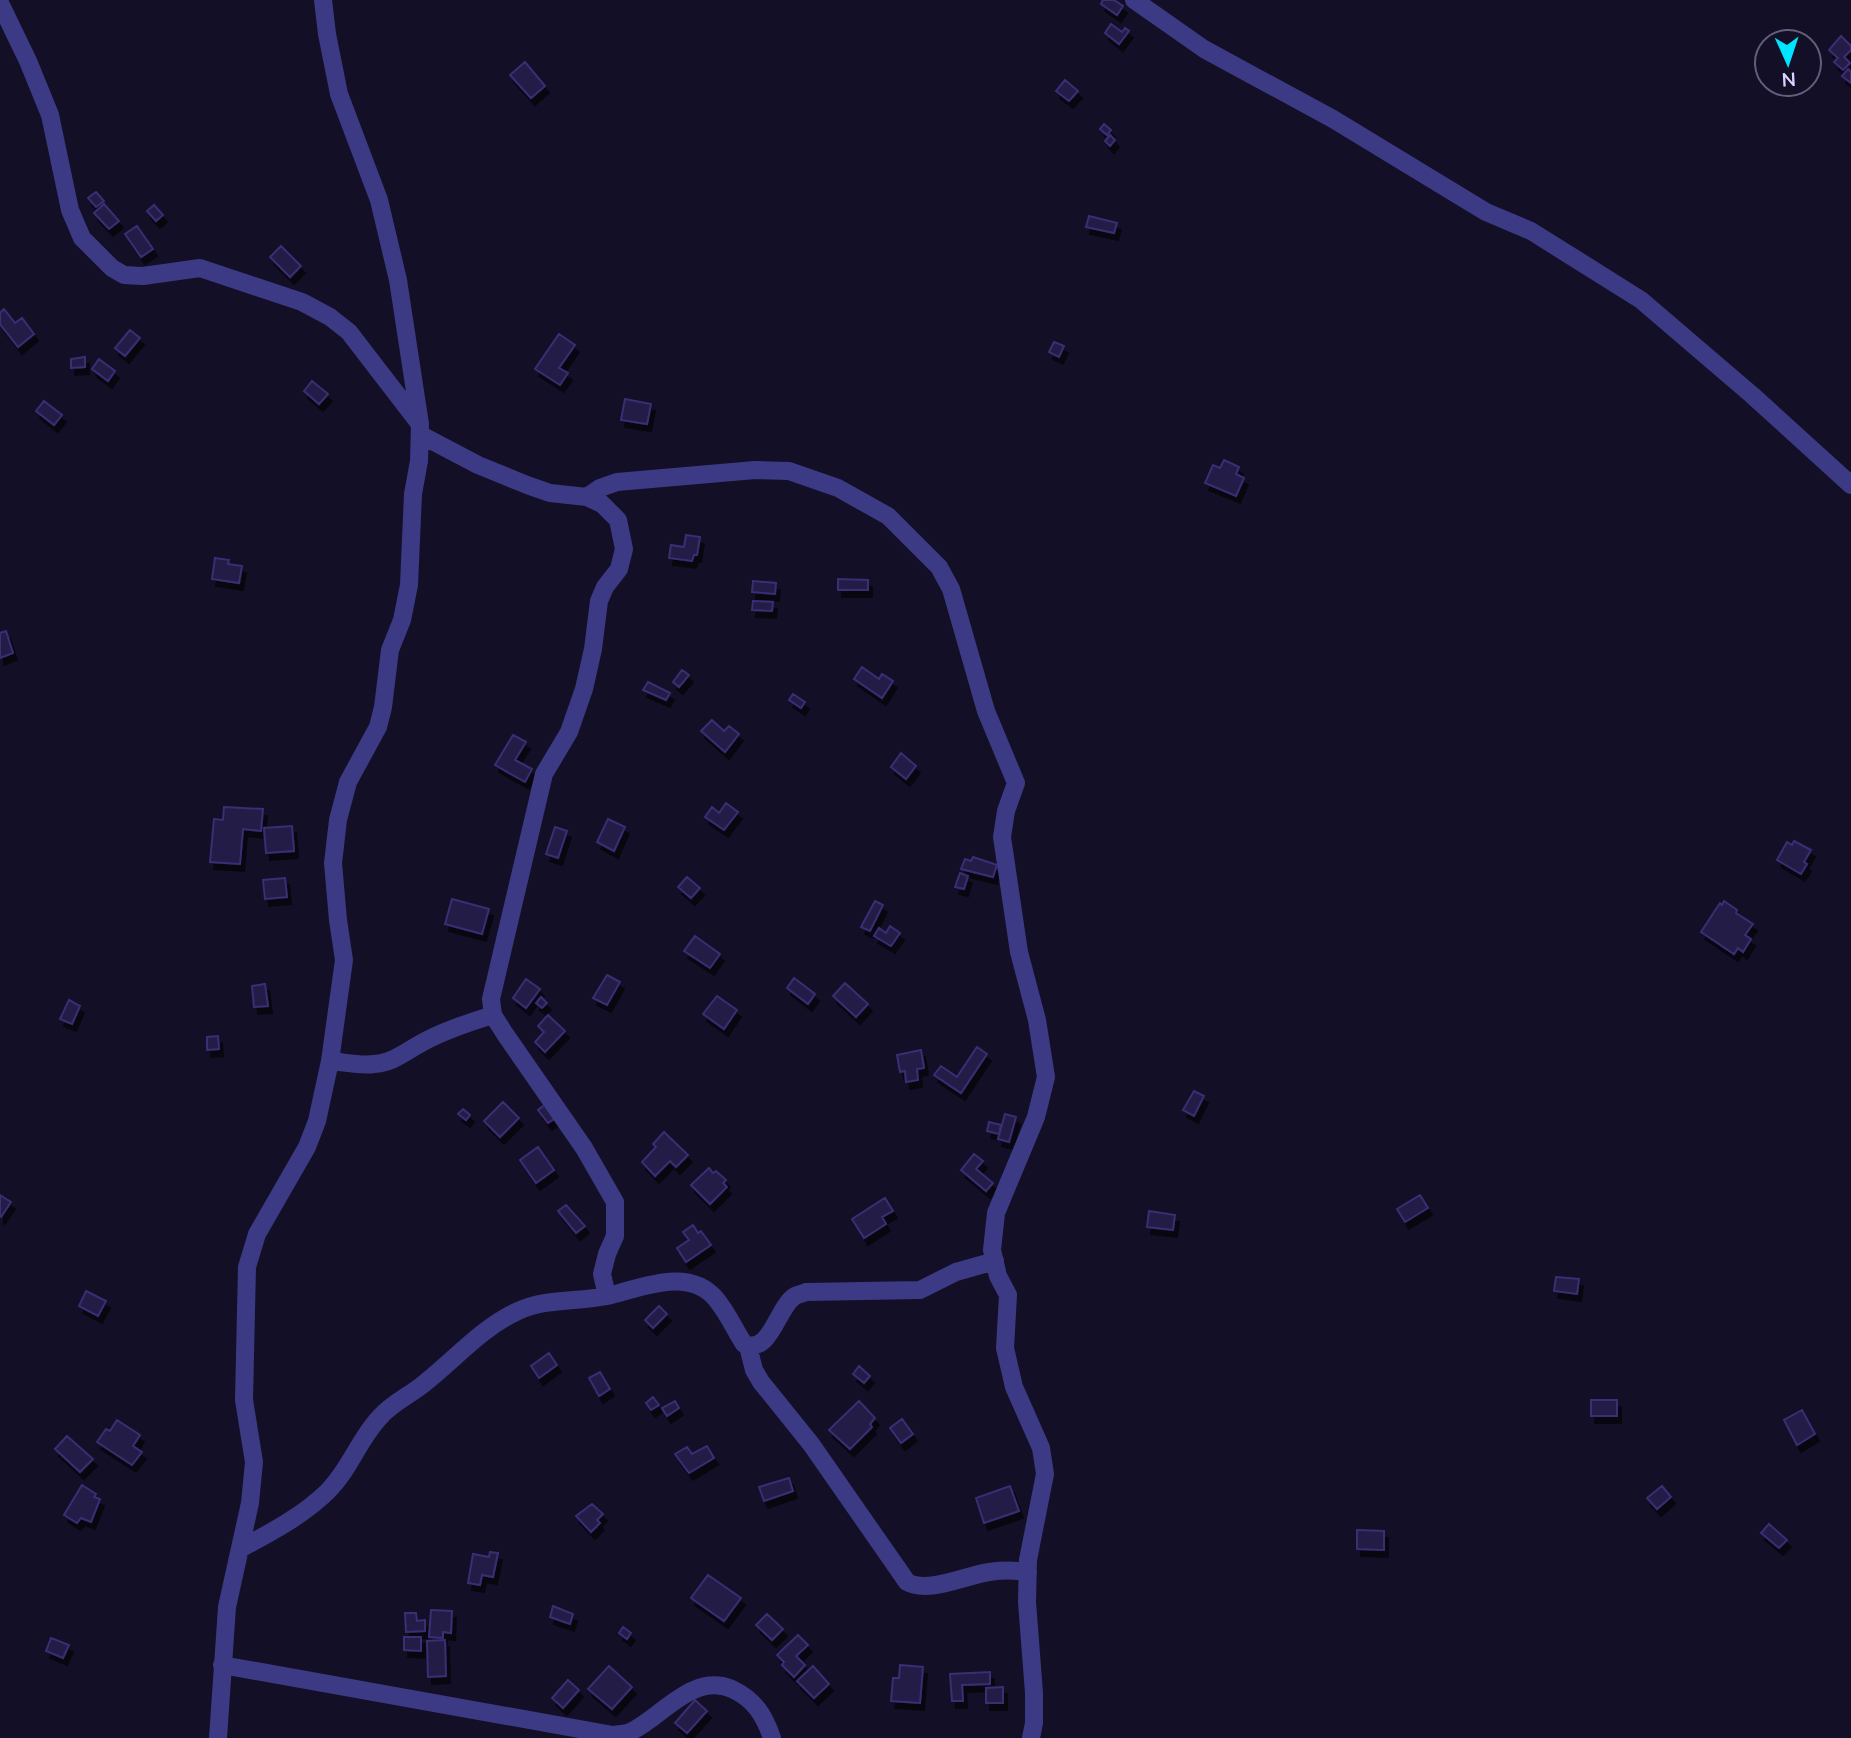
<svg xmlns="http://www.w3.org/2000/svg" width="1851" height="1738" viewBox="0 0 1851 1738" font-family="'Nunito Sans',sans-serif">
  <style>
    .building { fill: #241b47; stroke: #3b2d73; stroke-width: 2; filter: url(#shadow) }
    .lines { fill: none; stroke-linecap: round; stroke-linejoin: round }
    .minor { stroke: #3d3a85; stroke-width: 18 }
  </style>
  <defs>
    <filter id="shadow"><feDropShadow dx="4" dy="7" stdDeviation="0" flood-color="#0009"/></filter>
  </defs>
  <rect width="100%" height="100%" fill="#130f26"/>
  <path class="building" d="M1103 0H1114L1123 6 1117 15 1101 4Z
    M1111 24 1122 32 1125 28 1129 31 1119 44 1105 33Z
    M1841 36 1851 46V50L1844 57 1850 63 1843 70 1834 62 1838 58 1829 50Z
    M525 62 545 86 531 98 510 75Z
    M1848 69 1851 72V83L1842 76Z
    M1065 80 1078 91 1069 101 1056 91Z
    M1104 124 1111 130 1107 135 1100 129Z
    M1110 135 1115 140 1110 146 1105 141Z
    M96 192 104 201 96 207 88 198Z
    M104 204 119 221 109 229 94 213Z
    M154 205 163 215 156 221 147 211Z
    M1089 216 1117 223 1114 233 1086 227Z
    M137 226 153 249 141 257 125 234Z
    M281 246 301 266 290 277 270 257Z
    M4 309 15 323 22 318 34 334 18 347 0 324V313Z
    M130 330 140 338 125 356 115 348Z
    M559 334 575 345 559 368 568 373 560 385 535 369Z
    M1054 342 1064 346 1059 357 1049 352Z
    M85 357V367L71 368V359Z
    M99 359 115 371 108 381 92 369Z
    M312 381 328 394 319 404 304 391Z
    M625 399 651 404 647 424 621 420Z
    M44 401 62 415 54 425 36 411Z
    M1224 460 1239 467 1236 474 1244 478 1236 496 1205 483 1213 465 1220 468Z
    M686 535 700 537 697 555H694L692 561 669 558 671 545 684 547Z
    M215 558 229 560 228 564 242 566 239 583 212 579Z
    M838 579 868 580V590H838Z
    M753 581 776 583 775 594 752 592Z
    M753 601 773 602 772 611 752 610Z
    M6 631 13 653 0 658V633Z
    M862 667 879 679 882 674 893 681 882 698 854 679Z
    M682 670 689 675 679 687 673 682Z
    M648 682 670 693 666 700 643 690Z
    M793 694 805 702 801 708 789 700Z
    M712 720 724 731 729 726 739 734 725 752 701 731Z
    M513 735 526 742 515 760 532 769 525 782 495 765Z
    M901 753 916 766 906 779 891 767Z
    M726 803 738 812 724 830 705 817 712 807 719 813Z
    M224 807 263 809 261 831 243 829 240 864 210 862 214 819 223 820Z
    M608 819 625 827 614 851 597 842Z
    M292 826 294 851 266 853 264 828Z
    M555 827 567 831 558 858 546 854Z
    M1794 841 1811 850 1804 862 1807 864 1801 874 1777 860 1787 842 1792 845Z
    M973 857 997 865 993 877 961 869 965 859 971 861Z
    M960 873 968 876 964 889 955 887Z
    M687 877 700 888 691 898 678 887Z
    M285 878 287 897 265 899 263 880Z
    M452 899 489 909 482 934 445 924Z
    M875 901 883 905 870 931 861 927Z
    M1724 901 1737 910 1736 913 1753 924 1745 935 1751 939 1743 952 1738 948 1734 954 1701 932 1720 903 1722 905Z
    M890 926 900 933 891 946 874 936 879 928 886 933Z
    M695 936 720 954 710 968 684 951Z
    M607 975 620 982 607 1005 593 998Z
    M794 978 815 994 808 1004 787 988Z
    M526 979 540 989 526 1008 513 998Z
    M845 983 868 1004 856 1017 833 996Z
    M265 984 268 1006 254 1007 252 986Z
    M717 996 737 1010 724 1029 703 1014Z
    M541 997 547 1003 542 1008 536 1003Z
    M69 1000 80 1006 72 1024 60 1019Z
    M548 1015 565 1031 545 1052 535 1042 544 1032 538 1026Z
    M218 1036 219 1049 207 1050V1037Z
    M977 1047 987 1054 961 1093 934 1075 941 1066 957 1077Z
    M921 1050 924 1068 917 1069 918 1080 906 1082 905 1071 900 1072 897 1055Z
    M1194 1091 1204 1096 1194 1116 1183 1110Z
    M550 1101 560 1115 548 1123 538 1110Z
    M503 1102 519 1118 500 1137 484 1121Z
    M463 1109 470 1115 466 1120 458 1114Z
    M1005 1114 1016 1117 1009 1142 998 1139Z
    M989 1122 1001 1125 999 1134 987 1131Z
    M664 1132 688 1155 676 1167 670 1161 655 1176 642 1162 656 1147 653 1144Z
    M538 1147 554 1170 536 1183 520 1160Z
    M974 1154 983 1161 976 1169 993 1183 986 1191 961 1170Z
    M709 1168 713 1173 716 1171 726 1180 723 1183 727 1187 710 1204 691 1185Z
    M0 1195 11 1202 1 1217 0 1216Z
    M1420 1195 1428 1208 1405 1222 1397 1209Z
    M885 1198 893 1211 882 1217 886 1224 864 1238 852 1219Z
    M566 1205 585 1226 576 1233 558 1211Z
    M1149 1211 1175 1215 1173 1230 1147 1227Z
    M693 1225 698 1233 701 1231 711 1245 686 1262 677 1248 689 1240 683 1232Z
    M1556 1277 1579 1279 1577 1294 1554 1291Z
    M86 1291 106 1301 98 1316 79 1306Z
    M659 1306 667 1314 653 1328 645 1320Z
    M549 1353 557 1365 539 1378 531 1366Z
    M859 1366 870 1376 864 1383 853 1374Z
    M600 1372 610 1389 599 1396 589 1378Z
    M653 1397 659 1405 651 1410 646 1403Z
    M1591 1400H1617V1416H1591Z
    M675 1401 679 1408 667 1416 662 1408Z
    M859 1401 875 1418 870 1424 872 1427 850 1449 829 1430Z
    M1802 1410 1815 1434 1797 1445 1784 1420Z
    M902 1419 913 1434 901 1443 890 1428Z
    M117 1420 140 1435 133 1446 142 1452 132 1465 97 1442 106 1429 110 1431Z
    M67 1436 93 1459 80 1472 55 1449Z
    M707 1446 714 1458 689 1473 675 1454 687 1447 692 1454Z
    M789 1478 793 1491 764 1501 759 1487Z
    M82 1485 96 1494 94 1497 100 1499 91 1522 81 1518 77 1523 64 1515Z
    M1010 1486 1019 1511 984 1523 976 1498Z
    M1662 1486 1671 1497 1657 1509 1647 1498Z
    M592 1504 603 1514 597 1520 600 1523 591 1532 576 1516Z
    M1769 1524 1787 1540 1779 1548 1761 1533Z
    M1357 1530 1384 1531V1550L1357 1549Z
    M490 1552 498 1553 493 1577 482 1575 480 1585 468 1583 473 1554 489 1557Z
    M708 1575 741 1598 724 1621 691 1598Z
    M553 1606 573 1614 570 1624 550 1617Z
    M431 1610 452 1611 451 1633 443 1632V1638L429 1637Z
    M405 1613H416L417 1621 425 1620V1631L406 1632Z
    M767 1614 783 1629 772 1640 756 1625Z
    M623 1627 631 1633 627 1639 619 1633Z
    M798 1635 808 1645 796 1656 805 1665 794 1677 782 1665 784 1662 777 1655Z
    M404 1637H421V1651L404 1650Z
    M51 1638 69 1645 63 1658 46 1651Z
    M445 1640 446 1676 428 1677 427 1641Z
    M900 1665 923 1667 920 1703 891 1701 893 1678H899Z
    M609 1666 632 1687 612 1709 588 1689Z
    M813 1666 829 1684 814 1698 797 1681Z
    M990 1672V1684L962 1685 963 1701H952L950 1674Z
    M568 1680 579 1690 563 1708 552 1698Z
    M1003 1687V1703H986V1688Z
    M695 1700 707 1711 687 1733 675 1723Z"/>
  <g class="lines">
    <path class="minor" d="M1134 0 1204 49 1333 119 1486 212 1531 231 1641 300 1752 395 1851 485
      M0 3 28 61 50 115 70 210 82 238 112 268 124 275 143 276 200 268 302 302 330 317 349 332 419 423
      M421 435 478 465 527 485 550 493 587 497 602 504 618 520 624 549 619 569 605 587 599 601 593 649 584 689 569 732 544 774 491 999 493 1015 505 1034 584 1148 615 1202V1236L607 1254 602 1274 607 1296
      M587 497 600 488 617 482 755 470 789 471 838 488 888 516 939 567 951 589 986 711 1016 783 1006 811 1002 837 1019 952 1037 1020 1046 1077 1036 1117 996 1213 992 1250 998 1276 1008 1295 1005 1348 1014 1387 1041 1448 1045 1474 1028 1560 1027 1602 1034 1693V1723L1031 1738
      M330 1061C344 1062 360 1066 374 1064 394 1063 409 1049 427 1040 449 1029 470 1022 493 1015
      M748 1346 754 1370 761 1382 811 1444 907 1582C928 1594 967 1575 989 1572 1003 1570 1014 1570 1028 1572
      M240 1549C270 1533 304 1515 328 1491 350 1469 359 1439 380 1417 393 1402 411 1395 426 1382 456 1358 483 1327 518 1311 547 1298 577 1302 607 1296 641 1288 689 1266 716 1299 727 1312 735 1330 744 1344 771 1355 777 1307 795 1296 797 1295 804 1293 806 1292L920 1290 956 1272 995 1261
      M222 1665 613 1735C618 1734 625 1734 630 1732 661 1718 692 1672 732 1689 755 1700 764 1715 772 1738
      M218 1738 227 1607 250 1503 254 1462 244 1400 247 1267 257 1234 307 1147 317 1121 330 1061 344 960 338 920 333 863 338 820 348 782 378 727 383 707 390 650 402 620 409 585 413 494 419 461 420 424 398 280 379 200 339 94 327 34 323 0"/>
  </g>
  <g transform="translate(1788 63) rotate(177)"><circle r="33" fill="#130f26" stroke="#625e7d" stroke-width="2"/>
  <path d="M0-5L12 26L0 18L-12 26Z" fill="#00e5ff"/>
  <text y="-10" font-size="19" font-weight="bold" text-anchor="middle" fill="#d9d4ff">N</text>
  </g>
</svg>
